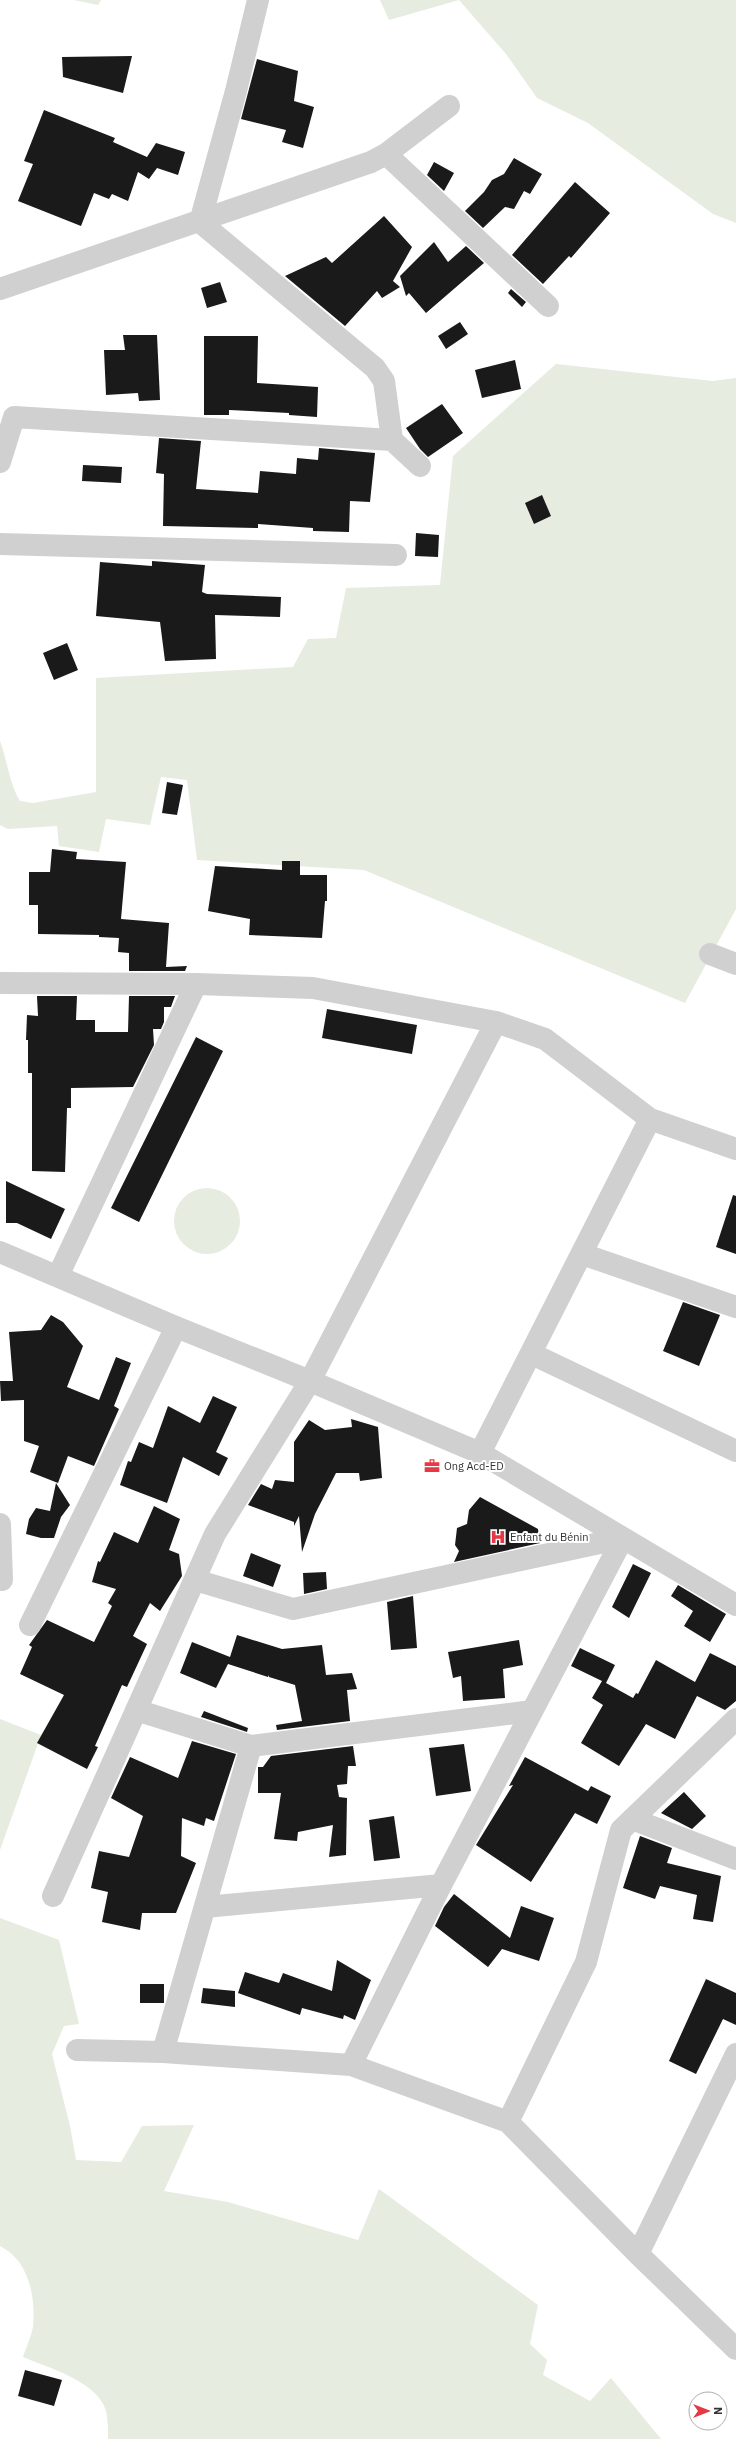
<svg xmlns="http://www.w3.org/2000/svg" width="736" height="2439" viewBox="0 0 736 2439" font-family="'IBM Plex Sans',sans-serif">
  <style>
    .green { fill: #e6ecdf }
    .building { fill: #1a1a1a }
    .lines { fill: none; stroke-linecap: round; stroke-linejoin: round }
    .minor { stroke: #d0d0d0; stroke-width: 22 }
    .labels { text-anchor: middle; dominant-baseline: central; stroke-width: 4; stroke-linejoin: round; paint-order: stroke }
    .poi-label { font-size: 11px; fill: #333; stroke: #fff; text-anchor: start }
  </style>
  <rect width="100%" height="100%" fill="#fff"/>
  <path class="green" d="M74 0H101L98 5Z
    M380 0H736V223L713 214 588 123 537 98 506 54 459 0 389 20Z
    M556 364 713 381 736 378V909L685 1003 364 870 197 860 187 780 161 777 150 825 106 819 99 852 59 846 57 826 8 829 0 825V741C7 760 10 785 20 801L33 803 96 792V678L293 667 308 639 336 638 346 588 440 585 453 456Z
    M174 1221a33 33 0 1 1 66 0a33 33 0 1 1-66 0Z
    M0 1719 41 1735 0 1850Z
    M0 1918 59 1940 79 2024 64 2026 52 2054 70 2126 76 2160 121 2162 142 2126 194 2125 164 2191 228 2202 358 2240 379 2189 538 2305 530 2344 547 2360 543 2375 590 2401 611 2378 661 2439H108C108 2430 108 2420 106 2411 98 2381 48 2368 23 2357 26 2348 31 2337 33 2327 36 2298 29 2260 0 2246Z"/>
  <path class="building" d="M132 56 123 93 63 77 62 57Z
    M257 59 298 71 294 101 314 107 303 148 282 142 286 130 241 119Z
    M44 110 115 138 113 142 147 157 156 143 185 152 178 175 157 168 149 179 138 172 128 201 112 194 109 199 94 193 81 226 18 201 33 164 24 161Z
    M514 158 542 174 530 194 524 191 514 209 505 207 483 228 465 211 484 192 492 180 504 174Z
    M434 162 454 173 444 191 427 175Z
    M575 182 610 213 571 258 569 256 543 284 512 255Z
    M384 216 412 247 393 281 400 287 382 298 377 291 345 326 285 276 326 257 332 263Z
    M434 242 448 262 466 246 484 263 426 313 409 293 406 296 400 276Z
    M220 282 227 302 207 308 201 288Z
    M511 289 526 302 522 307 508 293Z
    M460 322 468 334 446 349 438 336Z
    M123 335H157L160 400 139 401 138 393 106 395 104 350H125Z
    M204 336H258L257 383 318 387 317 417 289 415V413L229 410V415H204Z
    M515 360 521 389 482 398 475 370Z
    M442 404 463 433 428 457 420 449 406 428Z
    M159 438 201 441 196 489 258 493 260 471 296 474 297 458 318 460 319 448 375 453 370 502 350 501 349 532 313 531V528L258 524V528L163 526 164 474 156 473Z
    M83 465 122 467 121 483 82 481Z
    M542 495 551 516 534 524 525 503Z
    M416 533 439 535 438 557 415 556Z
    M152 561 205 565 202 592 207 594 281 597 280 617 215 615 216 659 165 661 160 622 96 616 100 562 152 566Z
    M67 643 78 670 54 680 43 653Z
    M167 782 183 785 177 815 162 813Z
    M52 849 77 852 76 859 126 862 121 919 169 923 166 967 187 966 185 971H129V953L118 952 119 938 99 937V935L38 934V905H29V872H50Z
    M282 861H300V875H327V901H325L322 938 249 935 250 919 208 911 215 866 282 870Z
    M37 996H77L76 1020H95V1032H128L129 996H175L171 1007H164V1022L161 1029H153L154 1045 133 1087 71 1088V1108H67L65 1172 32 1171V1073H28V1040H26L27 1015 38 1016Z
    M327 1009 417 1025 412 1054 322 1038Z
    M196 1037 223 1051 139 1222 111 1208Z
    M6 1181 65 1209 51 1239 17 1223H6Z
    M733 1195 736 1196V1254L716 1247Z
    M683 1302 720 1315 699 1366 663 1351Z
    M51 1315 63 1322 83 1346 67 1387 99 1400 116 1357 131 1363 114 1406 119 1409 94 1466 68 1456 58 1483 30 1472 39 1446 24 1441V1400L1 1401 0 1381H13L9 1332 41 1330Z
    M213 1396 237 1407 216 1452 228 1458 219 1476 183 1457 167 1503 120 1485 128 1461 131 1462 139 1442 153 1448 168 1406 200 1423Z
    M351 1419 378 1427 382 1478 360 1481 359 1473H336L315 1514 302 1552 299 1516 294 1526V1522L248 1505 261 1484 272 1489 275 1480 294 1482V1442L309 1420 325 1430 352 1427Z
    M56 1483 70 1505 61 1517 54 1538H41L26 1534 29 1519 36 1508 50 1511Z
    M480 1497 538 1529 540 1543 454 1562 459 1551 455 1545 457 1528 467 1524 469 1510Z
    M154 1506 180 1519 169 1550 179 1554 182 1576 160 1611 150 1603 133 1636 147 1644 127 1687 122 1685 95 1746 98 1747 87 1769 37 1743 64 1695 20 1674 32 1647 29 1645 47 1620 94 1642 112 1606 108 1603 116 1589 92 1582 98 1561 100 1562 114 1532 138 1543Z
    M251 1553 281 1565 273 1587 243 1576Z
    M633 1564 651 1573 629 1618 612 1607Z
    M326 1572 327 1589 304 1594 303 1573Z
    M678 1585 726 1614 710 1642 684 1626 693 1611 671 1596Z
    M413 1596 417 1648 391 1650 387 1602Z
    M237 1635 282 1649 322 1645 326 1675 352 1673 357 1689 347 1690 350 1721 277 1730 276 1725 302 1721 295 1685 269 1677 268 1675V1677L228 1664 216 1688 180 1673 192 1642 230 1657Z
    M519 1640 523 1665 503 1669 505 1698 463 1701 461 1676 453 1678 448 1652Z
    M580 1648 615 1665 606 1683 633 1698 636 1693 638 1694 656 1660 695 1682 710 1653 736 1666V1701L725 1710 697 1696 675 1739 646 1724 619 1766 581 1743 603 1705 592 1698 602 1681 571 1666Z
    M204 1711 248 1728 247 1732 201 1717Z
    M192 1741 236 1754 214 1821 206 1818 204 1826 182 1818 181 1856 196 1863 176 1913H142L140 1930 102 1922 108 1892 91 1888 99 1851 129 1857 143 1816 111 1798 130 1757 178 1778Z
    M464 1744 471 1791 436 1796 429 1748Z
    M353 1746 356 1766H348L347 1784 337 1785 339 1797 347 1798 346 1855 329 1857 333 1825 298 1832 297 1841 274 1839 281 1793H258V1767H263L271 1756Z
    M525 1757 588 1791 591 1786 611 1796 597 1824 575 1813 531 1882 476 1845 513 1785 509 1786Z
    M684 1792 706 1816 692 1829 661 1813Z
    M394 1816 400 1858 374 1861 369 1820Z
    M640 1836 672 1848 667 1863 721 1876 713 1922 693 1919 697 1895 660 1886 655 1899 623 1888Z
    M454 1894 510 1938 521 1906 554 1918 539 1961 502 1949 488 1967 435 1926 444 1907Z
    M337 1960 371 1980 355 2020 344 2015 343 2019 302 2008 300 2015 238 1993 245 1972 279 1983 283 1973 332 1991Z
    M706 1979 736 1993V2025L723 2019 696 2074 669 2061Z
    M140 1984H164V2003H140Z
    M203 1988 235 1991V2007L201 2003Z
    M25 2370 62 2380 54 2406 18 2396Z"/>
  <g class="lines">
    <path class="minor" d="M258 0 236 91 200 222 375 368 384 381 392 440 420 466
      M386 154 548 306
      M0 289 371 162 386 154 449 106
      M0 462 14 417 392 440
      M0 544 396 555
      M710 954 736 964
      M0 983 196 984 313 988 496 1022 545 1039 650 1119 736 1149
      M0 1252 176 1327 310 1381 480 1453 736 1605
      M582 1254 736 1307
      M58 1276 196 984
      M532 1354 736 1451
      M480 1453 650 1119
      M0 1524 2 1580
      M195 1580 293 1609 623 1538
      M30 1625 176 1327
      M136 1710 251 1746 532 1711
      M632 1819 736 1859
      M53 1896 215 1534 310 1381 496 1022
      M205 1907 441 1885
      M77 2050 163 2052 351 2065 508 2122 638 2254 736 2349
      M163 2052 251 1746
      M351 2065 441 1885 623 1538
      M508 2122 586 1962 621 1830 736 1719
      M638 2254 736 2054"/>
  </g>
  <defs>
    <symbol id="office-bare" viewBox="-9 -9 18 18"><path d="M-6-3h4V-5.5h4V-3h4V5H-6ZM-1-4.5V-3h2v-1.5ZM-6 0V1H6V0Z" fill="#e63946" stroke="#fff" stroke-width="2.5" paint-order="stroke"/></symbol>
    <symbol id="hospital-bare" viewBox="-9 -9 18 18"><path d="M-5-5h3v3.5h4V-5h3V5h-3V1.5h-4V5h-3Z" fill="#e63946" stroke="#fff" stroke-width="2.5" paint-order="stroke"/></symbol>
  </defs>
  <g fill-rule="evenodd">
    <use href="#office-bare" x="421" y="1455" width="22" height="22"/>
    <use href="#hospital-bare" x="487" y="1526" width="22" height="22"/>
  </g>
  <g class="labels">
    <g class="poi-label">
      <text x="444" y="1466">Ong Acd-ED</text>
      <text x="510" y="1537">Enfant du Bénin</text>
    </g>
  </g>
  <g transform="translate(708 2411) rotate(90)"><circle r="19" fill="#ffffff" stroke="#adadad"/>
  <path d="M0-3L7 15L0 10L-7 15Z" fill="#e63946"/>
  <text y="-6" font-size="11" font-weight="bold" text-anchor="middle" fill="#333333">N</text>
  </g>
</svg>
